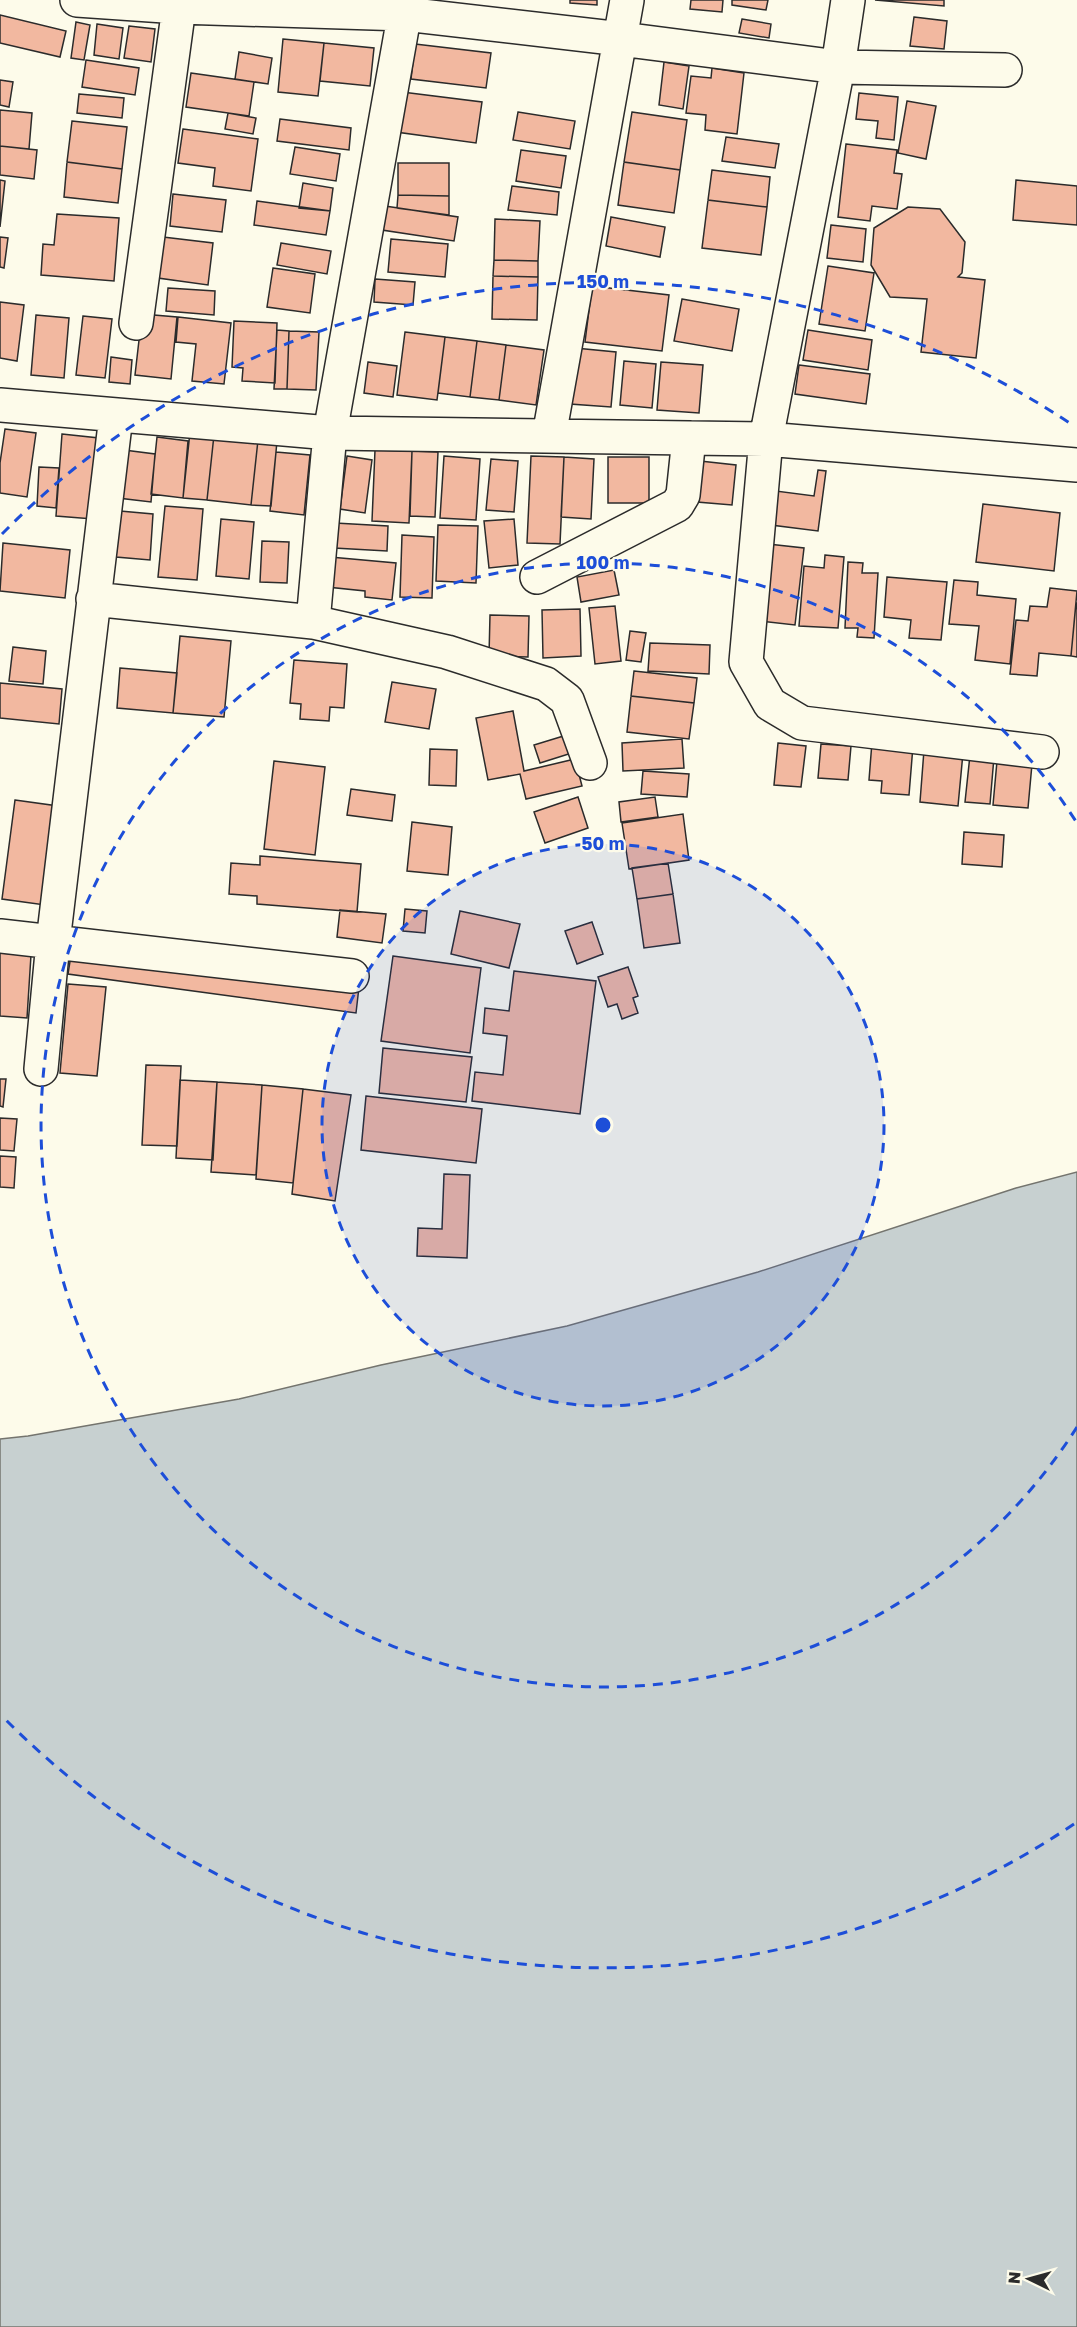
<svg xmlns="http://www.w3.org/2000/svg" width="1077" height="2327" viewBox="0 0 1077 2327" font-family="'Golos Text',sans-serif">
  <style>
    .water { fill: #c7d0d0; stroke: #74746e; stroke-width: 1.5 }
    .building { fill: #f2b8a0; stroke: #2b2b2b; stroke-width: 1.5 }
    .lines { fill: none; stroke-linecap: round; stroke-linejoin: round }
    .street-casing { stroke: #2b2b2b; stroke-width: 36 }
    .street { stroke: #fdfbea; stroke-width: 33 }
    .ring { fill: none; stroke: #1d4ed8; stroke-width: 3; stroke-dasharray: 10 8 }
    .centre { fill: #1d4ed8; stroke: #fdfbea; stroke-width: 3 }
    .ring-label { font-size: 18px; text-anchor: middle; font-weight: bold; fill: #1d4ed8; stroke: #fdfbea; stroke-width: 4.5; stroke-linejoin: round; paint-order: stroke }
  </style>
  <rect width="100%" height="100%" fill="#fdfbea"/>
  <path class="water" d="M1077 1172V2327H0V1439L28 1436 239 1399 381 1365 567 1326 758 1272 1016 1188Z"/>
  <path class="building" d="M570 0H597V5L570 3Z
    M691 0H723L722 12 690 9Z
    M732 0H768L766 10 732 5Z
    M875 0H944V6Z
    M0 15 66 31 60 57 0 43Z
    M914 17 947 21 944 49 910 46Z
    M742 19 771 24 769 38 739 33Z
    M76 22 90 25 84 60 71 58Z
    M97 24 123 28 119 59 94 55Z
    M129 26 155 29 151 62 124 58Z
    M283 39 324 43 318 96 278 92Z
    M324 43 374 48 370 86 320 81Z
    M415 44 491 53 486 88 411 79Z
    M239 52 272 58 268 84 235 79Z
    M86 60 139 68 135 95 82 87Z
    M664 62 689 66 683 109 659 105Z
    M712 68 744 73 737 134 705 130 706 115 686 113 691 76 711 78Z
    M191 73 254 82 249 116 186 107Z
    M0 80 13 82 9 107 0 105Z
    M402 92 482 102 476 143 396 132Z
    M859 93 898 97 894 140 876 138 878 121 856 119Z
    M79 94 124 98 122 118 77 113Z
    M907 101 936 106 926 159 898 153Z
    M0 110 32 113 29 149 0 146Z
    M518 112 575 121 570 149 513 140Z
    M632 112 687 120 680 170 624 162Z
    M228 113 256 118 253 134 225 129Z
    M280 119 351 128 349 150 277 141Z
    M72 121 127 127 122 169 67 162Z
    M183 129 258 139 251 191 213 186 215 168 178 163Z
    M726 137 779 144 775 168 722 161Z
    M846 144 897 150 894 173 902 174 897 209 872 206 870 221 838 217Z
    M0 146 37 150 34 179 0 175Z
    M295 147 340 154 336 181 290 174Z
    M521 150 566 156 561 188 516 181Z
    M67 162 122 169 118 203 64 197Z
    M624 162 680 170 674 213 618 205Z
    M398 163H449V196L398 195Z
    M712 170 770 177 767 207 708 200Z
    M0 180 5 181 0 227Z
    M1016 180 1077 186V225L1013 220Z
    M303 183 333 188 330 211 299 208Z
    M512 186 559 192 557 215 508 210Z
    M173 194 226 200 222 232 170 226Z
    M398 195 449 196V215L397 208Z
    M708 200 767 207 761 255 702 248Z
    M257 201 330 211 326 235 254 225Z
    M385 206 458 217 454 241 382 230Z
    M908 207 940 209 965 242 962 273 958 277 985 280 976 358 921 352 927 299 890 297 871 265 874 228Z
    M57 214 119 218 114 281 41 275 43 244 54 245Z
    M611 217 665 227 660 257 606 246Z
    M495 219 540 221 538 261 494 260Z
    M831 225 866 229 863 262 827 258Z
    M0 237 8 238 4 268 0 267Z
    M163 237 213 243 208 285 158 278Z
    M391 239 448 244 445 277 388 272Z
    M281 243 331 251 327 274 277 265Z
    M494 260 538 261V277L493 276Z
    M828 266 874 273 865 331 819 324Z
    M273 268 315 274 310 313 267 307Z
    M493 276 538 277 537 320 492 319Z
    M375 279 415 282 413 305 374 302Z
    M592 286 669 295 662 351 585 342Z
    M168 288 215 291 214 315 166 311Z
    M682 299 739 309 732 351 674 341Z
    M0 302 24 305 17 361 0 358Z
    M142 314 177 317 171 379 135 375Z
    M36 315 69 318 64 378 31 375Z
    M83 316 112 319 105 378 76 375Z
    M178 317 231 323 224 384 192 381 196 344 176 342Z
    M234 321 277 323 275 383 242 381 243 368 232 367Z
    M277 330 289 331 287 389H274Z
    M808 330 872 340 868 370 803 360Z
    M289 331 319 332 316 390 287 389Z
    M405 332 445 337 437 400 397 395Z
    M445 337 477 341 470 397 438 393Z
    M477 341 506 345 499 400 470 397Z
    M506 345 544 350 536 405 499 400Z
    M575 348 616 352 611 407 570 404Z
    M111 357 132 360 130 384 109 382Z
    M624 361 656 364 652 408 620 405Z
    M368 362 397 366 393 397 364 393Z
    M661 362 703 365 699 413 657 410Z
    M799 365 870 374 866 404 795 394Z
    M5 429 36 433 27 497 0 493V463Z
    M190 432 214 435 207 500 183 498Z
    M62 434 99 438 93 519 56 516Z
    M214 435 258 440 251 505 207 500Z
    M157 437 188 441 183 498 151 494Z
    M258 440 277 441 271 506 251 505Z
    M124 450 155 454 151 502 118 498Z
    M375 450 412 451 409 523 372 521Z
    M412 451 438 452 435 517 410 516Z
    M276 452 310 455 304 515 270 511Z
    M347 456 372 460 365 513 340 509Z
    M444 456 480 459 476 520 440 518Z
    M531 456 564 457 560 544 527 543Z
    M564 457 594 459 591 519 561 517Z
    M608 457H649V503H608Z
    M491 459 518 461 514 512 486 510Z
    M700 461 736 465 732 505 697 502Z
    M39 467 59 468 56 508 37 506Z
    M818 470 826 471 818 531 771 525 776 491 814 496Z
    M983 504 1060 513 1054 571 976 562Z
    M165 506 203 509 197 580 158 577Z
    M120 511 153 514 150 560 116 557Z
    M221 519 254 522 249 579 216 576Z
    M514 519 518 565 489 568 484 521Z
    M335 523 388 526 387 551 334 548Z
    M438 525 478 526 476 583 436 581Z
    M402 535 434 537 432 598 400 597Z
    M262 541 289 542 287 583 260 582Z
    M3 543 70 550 65 598 0 591Z
    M768 544 804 548 795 625 760 621Z
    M825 555 844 557 838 628 799 626 804 566 824 568Z
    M330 557 396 563 392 600 365 597V591L327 587Z
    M848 562 863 563 862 573H878L874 638 857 637 858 628H845Z
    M614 570 619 595 581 602 577 577Z
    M887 577 947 582 941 640 909 638 911 620 884 617Z
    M954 580 978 582 977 595 1016 599 1010 664 975 660 979 626 949 624Z
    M1050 588 1077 591 1071 656 1039 653 1037 676 1010 674 1016 620 1028 621 1030 606 1047 607Z
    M1076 603H1077V657L1071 656Z
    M615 606 621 661 595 664 589 608Z
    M580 609 581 656 543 658 542 610Z
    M490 615 529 616 528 657 489 656Z
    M630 631 646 633 641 662 626 660Z
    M180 636 231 641 224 717 173 713Z
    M650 643 710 645 709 674 648 671Z
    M13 647 46 651 43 684 9 681Z
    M294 660 347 664 344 708 330 707 329 721 300 719 301 704 290 703Z
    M120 668 177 673 173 713 117 708Z
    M634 671 697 678 694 703 631 696Z
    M392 682 436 689 429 729 385 722Z
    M0 683 62 689 59 724 0 718Z
    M631 696 694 703 689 739 627 732Z
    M513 711 524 771 575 759 582 786 526 799 520 774 488 780 476 718Z
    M570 734 575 752 540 763 534 745Z
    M682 739 684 768 623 771 622 743Z
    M872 742 913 746 909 795 881 793 882 781 869 780Z
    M778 743 806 746 801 787 774 785Z
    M821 744 851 746 848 780 818 778Z
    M430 749 457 750 456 786 429 785Z
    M924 750 963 753 958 806 920 802Z
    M970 755 994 757 990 804 965 802Z
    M274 761 325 767 315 855 264 849Z
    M997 761 1032 764 1028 808 993 805Z
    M643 771 689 774 687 797 641 794Z
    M351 789 395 795 392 821 347 815Z
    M578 797 588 828 545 843 534 812Z
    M655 797 658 817 621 822 619 802Z
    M15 800 58 806 45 905 2 899Z
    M683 814 689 860 629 869 622 823Z
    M412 822 452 827 448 875 407 871Z
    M964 832 1004 835 1002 867 962 864Z
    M260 856 361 864 357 912 257 904V896L229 894 231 863 260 865Z
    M668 863 673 894 637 899 632 868Z
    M673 894 680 943 644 948 637 899Z
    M405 909 427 911 425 933 403 931Z
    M340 910 386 914 382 943 337 937Z
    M460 911 520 924 509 968 451 954Z
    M592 922 603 954 577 964 565 931Z
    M72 949 359 987 356 1013 68 974Z
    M0 953 31 955 27 1018 0 1016Z
    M393 956 481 968 470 1053 381 1041Z
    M628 967 638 996 633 998 638 1013 622 1019 617 1004 608 1007 598 977Z
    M514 971 596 981 580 1114 472 1101 475 1072 503 1075 507 1036 483 1033 485 1008 509 1011Z
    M68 984 106 987 97 1076 60 1073Z
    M383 1048 472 1057 466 1102 379 1093Z
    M146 1065 181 1066 177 1146 142 1145Z
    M0 1079H6L3 1107 0 1106Z
    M180 1080 217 1082 213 1160 176 1158Z
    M217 1082 262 1085 256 1175 211 1172Z
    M262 1085 303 1089 293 1183 256 1179Z
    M303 1089 351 1095 335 1201 292 1194Z
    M366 1096 482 1109 476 1163 361 1150Z
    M0 1118 17 1119 14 1151 0 1150Z
    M0 1156 16 1157 14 1188 0 1187Z
    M444 1174 470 1175 467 1258 417 1256 418 1228 442 1229Z"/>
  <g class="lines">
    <defs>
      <path id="street" d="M77 0 179 7 405 14 621 39 838 67 1005 70
        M848 0 838 67 766 439 746 662 770 704 802 723 1042 752
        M136 323 179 7
        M0 405 330 433 766 439 1077 465
        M549 436 627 0
        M537 577 677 505 683 495 689 438
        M93 599 313 622 447 652 546 684 567 700 590 763
        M313 622 330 433 407 0
        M0 936 352 976
        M41 1069 53 942 116 416"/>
    </defs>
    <use href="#street" class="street-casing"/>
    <use href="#street" class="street"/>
  </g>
  <circle cx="603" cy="1125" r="281" fill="#1d4ed8" fill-opacity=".12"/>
  <g class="ring">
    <circle cx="603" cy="1125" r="281"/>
    <path d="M1077 1427A562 562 0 1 1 1077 823"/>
    <path d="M1074 1824A843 843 0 0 1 2 1716M2 534A843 843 0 0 1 1074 426"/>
  </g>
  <circle cx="603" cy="1125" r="9" class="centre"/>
  <g class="ring-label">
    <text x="603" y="288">150 m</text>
    <text x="603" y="569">100 m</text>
    <text x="603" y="850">50 m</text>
  </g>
  <g transform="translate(1029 2279) rotate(275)" stroke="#fdfbea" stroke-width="4.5" paint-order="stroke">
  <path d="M0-4.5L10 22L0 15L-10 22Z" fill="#2b2b2b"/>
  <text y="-9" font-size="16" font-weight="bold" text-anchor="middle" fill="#2b2b2b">N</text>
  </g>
</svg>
